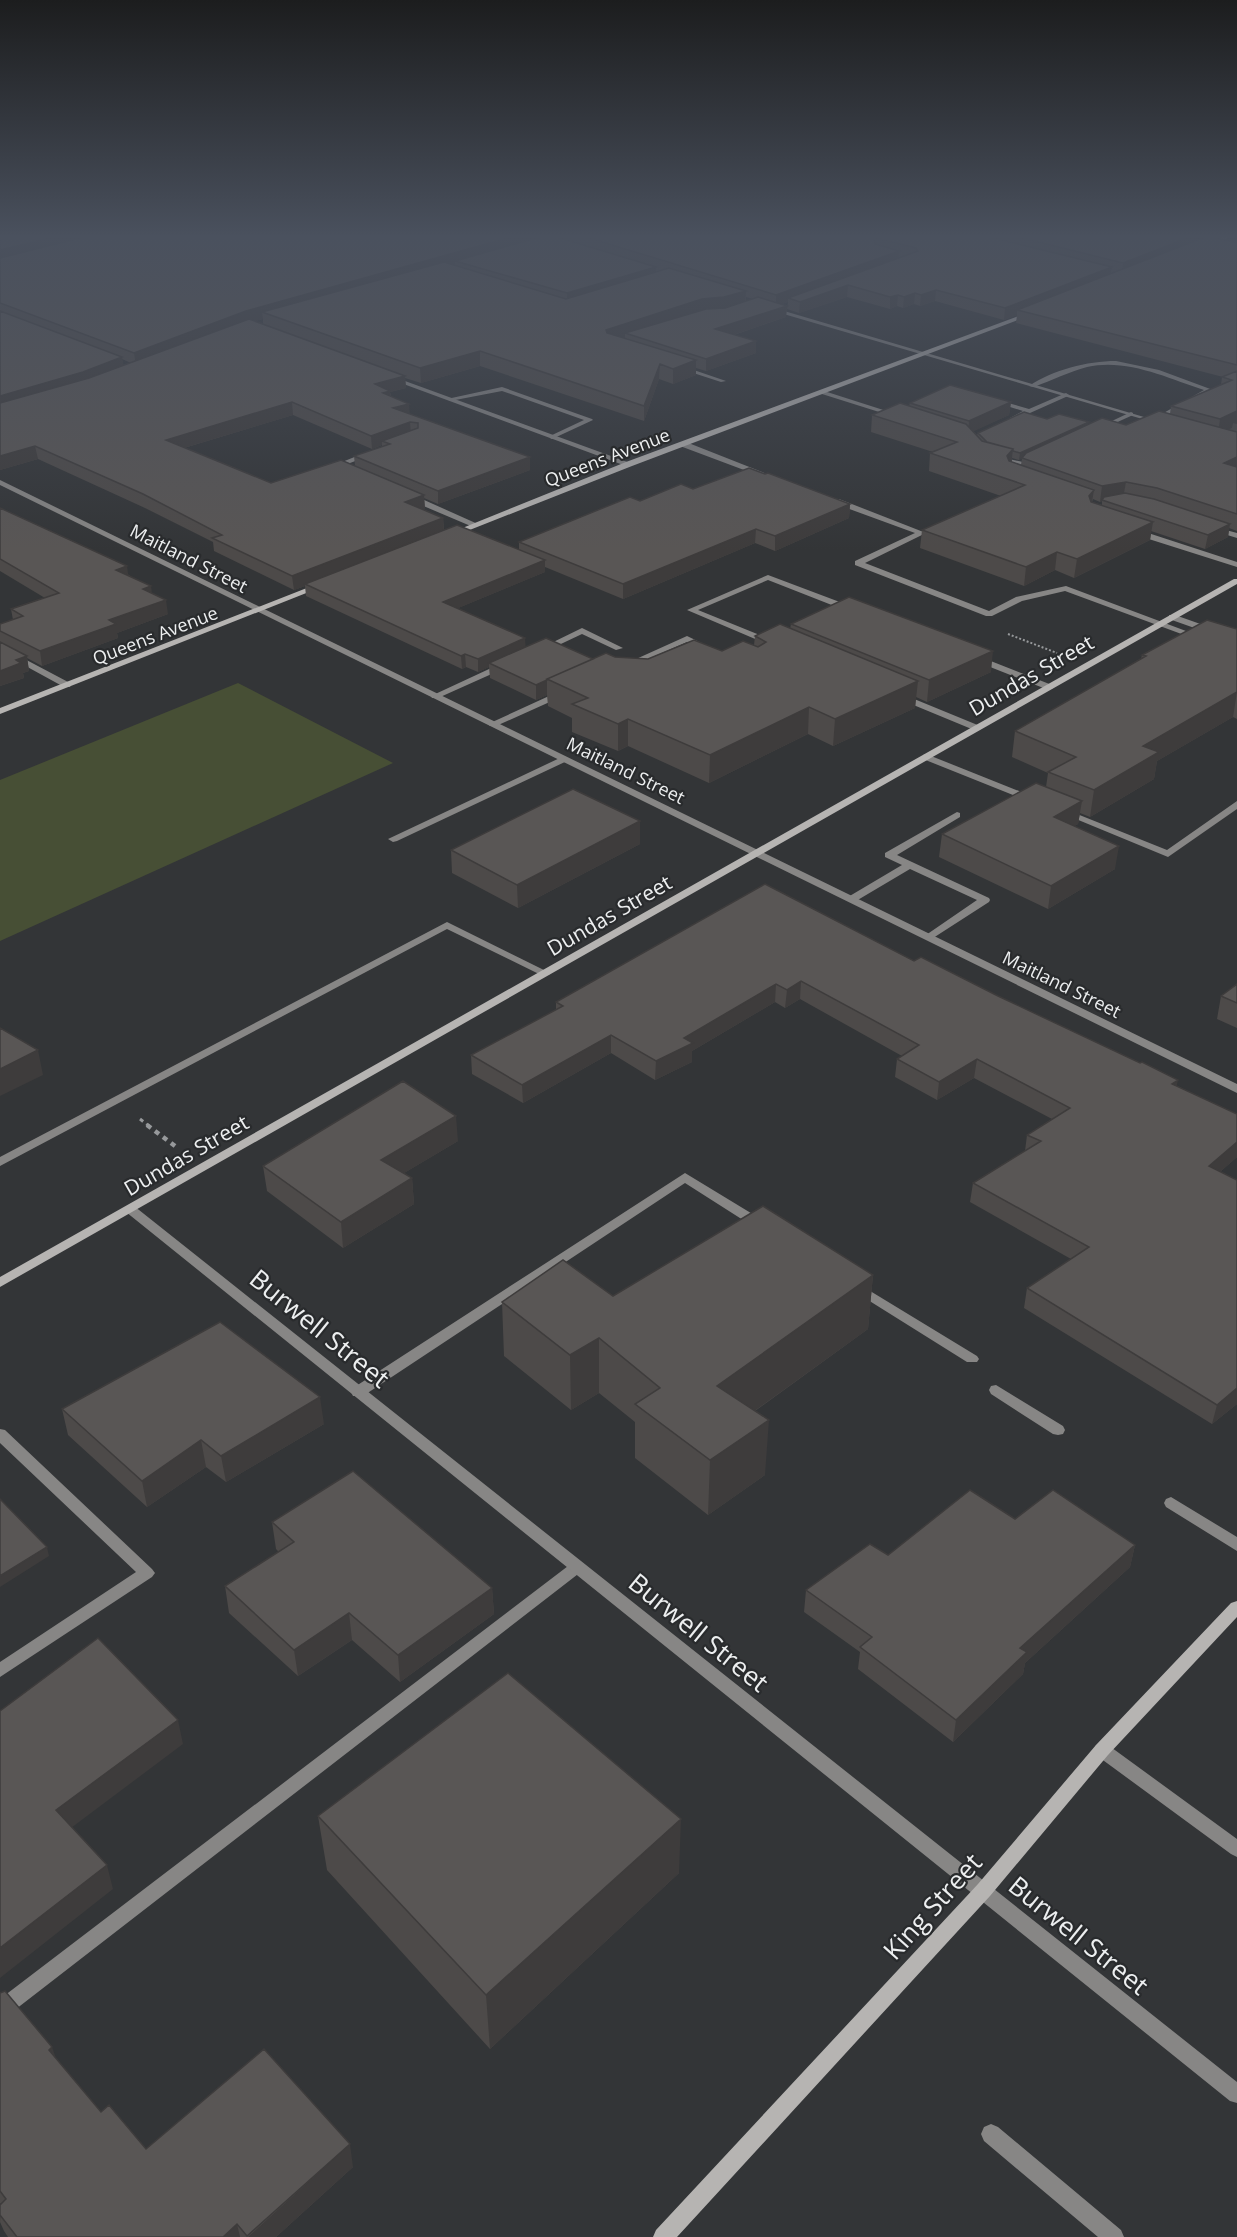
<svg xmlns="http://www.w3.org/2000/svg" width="1237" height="2237" viewBox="0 0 1237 2237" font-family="'Open Sans',sans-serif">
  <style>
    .green { fill: #474f35 }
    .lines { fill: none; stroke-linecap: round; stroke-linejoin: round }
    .path-far2 { stroke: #97999b; stroke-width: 2; stroke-dasharray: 2 2; stroke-linecap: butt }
    .path-far1 { stroke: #97999b; stroke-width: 3; stroke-dasharray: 4 4; stroke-linecap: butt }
    .path { stroke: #97999b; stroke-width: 4.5; stroke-dasharray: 5 5; stroke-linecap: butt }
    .service { fill: #878685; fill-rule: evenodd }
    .minor { fill: #878685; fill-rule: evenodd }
    .secondary { fill: #b6b4b2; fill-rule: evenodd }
    .wall { fill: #4d4a49; fill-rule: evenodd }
    .shaded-wall { fill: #3e3c3c }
    .building { fill: #595655; stroke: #3e3c3c; stroke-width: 1.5 }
    .labels { text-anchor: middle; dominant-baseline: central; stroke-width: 4.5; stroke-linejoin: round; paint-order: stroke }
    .far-street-label { font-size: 18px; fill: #edeff0; stroke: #292b2d }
    .street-label { font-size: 21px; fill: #edeff0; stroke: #292b2d }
    .near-street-label { font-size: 26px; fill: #edeff0; stroke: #292b2d }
  </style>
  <rect width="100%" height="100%" fill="#333537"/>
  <path class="green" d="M238 683 393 763 0 941V780Z"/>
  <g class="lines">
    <path class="path-far2" d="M1008 634 1057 653"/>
    <path class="path-far1" d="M140 1119 149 1126"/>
    <path class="path" d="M147 1125 179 1149"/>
    <path class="service" d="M1116 361 1159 370 1213 390 1155 422 1152 420 1153 419 1204 390C1167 378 1127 358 1087 367 1069 372 1052 380 1034 387L1029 386C1053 370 1087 361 1116 361Z
      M678 366H682L726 381 721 382 678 368Z
      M502 387 592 419 593 420 552 439 550 438V436L584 420 502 391 450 401 447 399Z
      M824 391 899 415 900 416 895 417 822 394 821 393Z
      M1066 393 1069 395 1068 396 1012 421 1009 419 1010 418 1023 411 991 401 994 399 1029 409Z
      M1131 412 1133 413V415L1102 429 1097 428Z
      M680 442H686L767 474 760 476 680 446Z
      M367 452 374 454 342 466V469L332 466Z
      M995 456 1023 462 1024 464 1016 474 1017 478 1007 475 1015 465 995 460Z
      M407 495H413L480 525 473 527 407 499Z
      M833 499H839L926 533 865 563 989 611 1016 597 1066 586 1202 637 1195 639 1065 591 1022 601 992 616H986L855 565V561L915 533 833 503Z
      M1211 526 1237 533V538L1211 530Z
      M1133 530H1139L1237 562V567L1133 534Z
      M768 575 853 607 854 609 847 611 768 580 698 610 772 640V644L769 645 687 610Z
      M1169 615H1175L1237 637V643L1169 619Z
      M582 628 623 648 616 650 582 634 546 651 539 649Z
      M687 636 710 647 706 650 687 642 632 666 625 664Z
      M0 646 70 683 71 685 70 687H64L0 652Z
      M978 656 1052 685 1053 687 1052 689H1046L975 661 974 659Z
      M502 663 505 664V668L438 698H432L431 696Z
      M560 691 563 692V696L496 726H490L488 724Z
      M902 694 980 726 982 728 977 731 974 730 899 699V695Z
      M926 754 1034 797 1036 799 1034 801H1028L923 759V755Z
      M564 756 569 759 567 761 397 841 393 842 388 839Z
      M1237 801V809L1168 857 1059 812 1061 810H1067L1167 850Z
      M957 812 960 813V817L897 855 989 898 990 900 989 902 930 940 926 939 925 937 926 935 977 900 910 869 856 901H848L847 899 848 897 902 865 885 857V853Z
      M447 922 550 973 549 975H541L447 929 0 1166V1157Z
      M685 1173 764 1221 765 1224 764 1227H754L685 1183 363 1396H353L351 1392 353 1388Z
      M857 1283 977 1356 979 1359 977 1362H967L852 1290 850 1287 852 1284Z
      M996 1385 1063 1426 1065 1430 1063 1434 1058 1435 1053 1434 991 1394 989 1390 991 1386Z
      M0 1429 5 1430 152 1569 155 1573 152 1577 0 1677V1662L136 1572 0 1443Z
      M1171 1497 1237 1537V1551L1166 1507 1164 1503 1166 1499Z
      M577 1561 582 1563 585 1567 582 1571 7 2016 0 2019V1999L572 1563Z
      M1102 1743 1108 1745 1237 1839V1857L1231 1854 1096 1755 1094 1750 1096 1745Z
      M991 2124 998 2127 1121 2230 1124 2237H1098L984 2141 981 2134 984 2127Z"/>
    <path class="minor" d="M770 308H774L1161 422 1156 423 770 310Z
      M390 377H394L633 464 626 466 390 379Z
      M0 480 1237 1084V1093L0 485Z
      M130 1205 134 1206 1237 2082V2103L1230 2101 126 1212 124 1209Z"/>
    <path class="secondary" d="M1222 237H1230L1209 246 1204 245Z
      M1032 311 1034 314 632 466 457 535 450 533 626 462Z
      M1234 579H1237V584L0 1287V1277Z
      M317 584 324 586 0 714V708Z
      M1237 1601V1617L1108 1755 990 1896 677 2237H653L656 2230 978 1884 1096 1745 1231 1603Z"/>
  </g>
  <path class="wall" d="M0 237 563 239V237H1196L1195 241 1237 243V531L1229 528 1228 537 1205 549 1151 531 1150 540 1074 578 1055 570 1024 586 920 548 922 530 1001 496 929 471 930 453 933 452 871 432 872 415 909 406 910 403 1011 402 1009 415 973 431 977 435 978 433 1047 419 1088 424 1126 425 1170 414 1171 406 1221 385 1222 377H1223L1016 323 1017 315 1004 320 935 301 920 306 914 304 903 308 897 306 890 309 847 297 799 313 787 309 788 302 781 304 787 306 786 317 734 335 756 353 706 371 696 368V375L673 384 659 379 644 421 480 366 421 383 405 378 406 388 390 392 391 396 410 414 530 457V470L438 504 424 498 425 509H423L443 518 444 530 519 550V542L640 501 693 489 850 504 849 518 775 551 755 543 623 599 545 567V572L458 608 526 647 593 659 615 657 648 659 722 651 754 645 755 636 790 629 791 624 991 672 927 702 916 697 915 708 833 746 808 734 709 783 628 746 618 751 572 732V718L548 706 547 695 536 700 490 678 489 667 478 672 466 667 462 669 306 596 305 586 294 590 214 551 213 542 145 508 38 459 0 470ZM746 297 753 299 746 301ZM263 319V324L254 321ZM122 359 131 363 123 365ZM293 415 372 449 382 445V447L354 456 355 466 271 483 184 448ZM1012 458 1019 460 1022 458 1021 465 1012 462ZM1093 499 1100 502 1102 501V505L1092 502Z
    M0 508 129 575 152 593 168 614 117 633 118 638 42 666 27 658 29 671 23 673 24 678 0 686V624L13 620 11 609 45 598 0 571Z
    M1237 629V719L1233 717 1157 761 1154 779 1090 817 1080 813 1078 824 1074 826 1115 869 1048 909 939 857 942 834 1046 787 1048 773 1012 757 1015 731 1141 659 1142 655Z
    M640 844 518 908 452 873 451 850Z
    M914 961 998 996 1177 1086 1237 1114V1157L1221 1171 1237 1404 1212 1424 1024 1308 1027 1288 1071 1259 970 1202 973 1183 1025 1151 1027 1135 1052 1119 974 1078 937 1100 895 1077 897 1059 902 1056 800 999 785 1008 775 1002 692 1051V1062L655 1080 611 1053 523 1103 472 1074 471 1055 556 1010V1002Z
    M1237 984V1028L1217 1019 1221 996Z
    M458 1141 404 1173 412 1178 414 1204 343 1248 267 1191 263 1166Z
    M873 1275 868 1329 755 1411 765 1475 708 1515 635 1458V1422L599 1393 571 1410 504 1356 502 1302 613 1296Z
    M62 1409 324 1424 226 1482 206 1467 147 1507 68 1435Z
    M1015 1519 1135 1545 1130 1567 1025 1663 1023 1674 953 1742 858 1669 860 1652 804 1612 806 1590 888 1555Z
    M272 1522 492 1588 494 1614 400 1682 352 1640 298 1676 229 1613 225 1586 279 1552 276 1549Z
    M318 1816 679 1873 490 2049 327 1870Z
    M0 1993 101 2112 146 2149 353 2167 276 2237H8L4 2231 0 2222 1 2204 0 2203Z"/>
  <path class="shaded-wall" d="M55 237H99L0 262V250Z
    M511 237H536V241L455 261V264L272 316 262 312 263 319 247 323 136 365 134 353 246 311Z
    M1190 237H1196L1194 245 1122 274 1123 263Z
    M899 251 898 261 788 298V302L776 306V295Z
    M656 267V278L567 305V293Z
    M1112 267 1110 278 1017 310V315L1004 320 1005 308Z
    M848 285 847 297 799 313 800 302Z
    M936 290 935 301 920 306 921 295Z
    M746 291 745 305 625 333V338L606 344V330L702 299Z
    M915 293 914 304 903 308 904 297Z
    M898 295 897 306 890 309V297Z
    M787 306 786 317 715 341V329Z
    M756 341V353L706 371V359Z
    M480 351V366L421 383 420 368Z
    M122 357 124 369 0 409V396Z
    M696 360V375L673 384V369Z
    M660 364 659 379 644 421V406Z
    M405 376 406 388 390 392 391 403 375 384Z
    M292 402 293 415 167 453 166 440Z
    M1011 402 1009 415 968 434 969 421Z
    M409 404 410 416 393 408Z
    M1237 411V424L1233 423 1232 428 1218 434 1220 419Z
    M410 422 411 435 382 441V445L372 449 371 436Z
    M1089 422 1088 429 1019 460 1020 453Z
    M35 446 38 459 0 470V456Z
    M1013 449 1011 466 1007 456Z
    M530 457V470L438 504V491Z
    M1237 457V472L1224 463Z
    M1126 482 1123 498 1102 500V501L1100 502 1102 486Z
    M1094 490 1091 508 1089 496Z
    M424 495 425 509 406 516 405 502Z
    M850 504 849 518 775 551V536Z
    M443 518 444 531 305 584V586L294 590 292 576Z
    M1153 522 1150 540 1074 578 1077 559Z
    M1230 524 1228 537 1205 549 1208 535Z
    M756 529 755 543 623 599V584Z
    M1057 552 1055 570 1024 586 1026 567Z
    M545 560V572L444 614 443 602Z
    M127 566 129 580 116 570Z
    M151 586 153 600 143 589Z
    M166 600 168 614 117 633 118 638 42 666 40 651 109 620Z
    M525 638 526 651 489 663V667L478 672V659Z
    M993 651 991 672 927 702 929 680Z
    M465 654 466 667 462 669 461 656Z
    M27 656 29 671 23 673 24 678 0 686V671L16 660Z
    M547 680V695L536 700V685Z
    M918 681 915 708 833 746 835 719Z
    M1237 692 1233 717 1157 761 1154 779 1090 817 1094 790 1143 746Z
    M809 707 808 734 709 783 710 755Z
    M628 719V746L618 751V724Z
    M1082 801 1078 824 1051 840 1054 817Z
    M640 821V844L518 908 517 885Z
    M1119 846 1115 869 1048 909 1051 886Z
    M801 981 800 999 785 1008 787 990Z
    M776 984 775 1002 692 1051V1062L655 1080 656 1061 684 1038Z
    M611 1035V1053L523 1103 522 1085Z
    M38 1050 43 1075 0 1096V1069Z
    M977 1059 974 1078 937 1100 939 1082Z
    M1178 1080 1174 1098 1172 1084Z
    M456 1116 458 1141 384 1185 381 1160Z
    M1237 1142V1157L1205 1185 1209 1166Z
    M412 1178 414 1204 343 1248 341 1222Z
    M873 1275 868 1329 714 1440 717 1386Z
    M599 1338V1393L571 1410 570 1355Z
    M1237 1388V1404L1212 1424 1217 1405Z
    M320 1397 324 1424 226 1482 221 1456Z
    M769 1420 765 1475 708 1515 710 1460Z
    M201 1440 206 1467 147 1507 142 1481Z
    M1135 1545 1130 1567 1025 1663 1023 1674 953 1742 956 1720 1020 1648Z
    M47 1547 49 1556 0 1587V1576Z
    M492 1588 494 1614 400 1682 398 1655Z
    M349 1613 352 1640 298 1676 294 1650Z
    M178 1720 183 1744 63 1834 56 1810Z
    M681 1819 679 1873 490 2049 486 1995Z
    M107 1865 113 1889 0 1978V1948Z
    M52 2047 60 2070 49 2050Z
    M350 2144 353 2167 276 2237H248Z
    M237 2224 240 2237H223Z"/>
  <path class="building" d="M0 237H55L0 250Z
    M84 237H511L246 311 134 353 0 303V258Z
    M540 237H557L656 267 567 293 455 261Z
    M586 237H989L1112 267 1005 308 936 290 921 295 915 293 904 297 898 295 890 297 848 285 800 302 788 298 918 251 916 248 876 238 874 240 875 244 899 251 776 295Z
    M1018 237H1190L1123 263Z
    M1205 237H1213L1237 243V365L1017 310Z
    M444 262 566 299 669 268 746 291 724 297 702 299 606 330 607 333 696 360 673 369 660 364 644 406 480 351 420 368 262 312Z
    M758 297 787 306 715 329 756 341 706 359 625 333 706 309 725 308Z
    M0 311 122 357 83 372 0 396Z
    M249 319 405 376 375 384 390 391 383 393 409 404 393 408 530 457 438 491 354 456 390 444 382 441 418 428V423L410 422 371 436 292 402 166 440 271 483 341 460 424 495 405 502 443 518 292 576 212 538 222 535 143 494 35 446 0 456V403L89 378Z
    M1237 371V411L1220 419 1171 406 1232 380 1222 377Z
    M950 385 1011 402 969 421 910 403Z
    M900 403 966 424 982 441 1013 449 1007 456 1009 461 1094 490 1089 496 1091 502 1153 522 1077 559 1057 552 1026 567 922 530 1025 485 930 453 957 442 872 415Z
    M1159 411 1237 432V457L1224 463 1237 467V514L1157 488 1126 482 1102 486 1022 458 1026 453 1102 418 1126 425Z
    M1024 412 1047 419 1059 414 1089 422 1020 453 1013 451V449L987 442 978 433Z
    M749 468 765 474 768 473 850 504 775 536 756 529 623 584 519 542 630 497 640 501 681 484 693 489Z
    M1125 493 1154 499 1230 524 1208 535 1102 500 1104 497Z
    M0 508 127 566 116 570 151 586 143 589 166 600 109 620 116 624 40 651 0 631V624L23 616 11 609 59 593 0 559Z
    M457 525 545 560 443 602 525 638 478 659 465 654 461 656 305 584Z
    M849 597 993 651 929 680 791 624Z
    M1207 620 1237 629V692L1143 746 1159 752 1094 790 1048 772 1076 757 1015 731 1146 656 1142 655Z
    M780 624 918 681 835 719 809 707 710 755 628 719 618 724 572 704 588 698 547 679 606 653 615 657 648 659 694 640 722 651 743 641 758 647 766 642 755 636Z
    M546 638 593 659 547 679V680L536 685 489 663Z
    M0 642 27 656 16 660 21 663 0 671Z
    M1036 783 1082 801 1054 817 1119 846 1051 886 942 834Z
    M573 789 640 821 517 885 451 850Z
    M765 884 914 961 921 957 998 996 1140 1063 1142 1062 1178 1080 1172 1084 1237 1114V1142L1209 1166 1237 1180V1388L1217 1405 1027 1288 1089 1247 973 1183 1041 1141 1027 1135 1070 1108 977 1059 939 1082 897 1059 919 1045 801 981 787 990 776 984 684 1038 693 1043 656 1061 611 1035 522 1085 471 1055 563 1006 556 1002Z
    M1237 984V1003L1221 996Z
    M0 1028 38 1050 0 1069Z
    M403 1081 456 1116 381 1160 412 1178 341 1222 263 1166Z
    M763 1206 873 1275 717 1386 769 1420 710 1460 635 1404 660 1388 599 1338 570 1355 502 1302 563 1260 613 1296Z
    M220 1322 320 1397 221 1456 201 1440 142 1481 62 1409Z
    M353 1471 492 1588 398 1655 349 1613 294 1650 225 1586 294 1542 272 1522Z
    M970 1490 1015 1519 1053 1490 1135 1545 1020 1648 1027 1652 956 1720 860 1647 872 1637 806 1590 870 1544 888 1555Z
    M0 1499 47 1547 0 1576Z
    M98 1638 178 1720 56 1810 107 1865 0 1948V1711Z
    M508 1673 681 1819 486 1995 318 1816Z
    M5 1991 52 2047 49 2050 101 2112 109 2105 146 2149 264 2049 350 2144 247 2236 237 2224 223 2237H17L0 2215V2205L6 2199 0 2191V1993Z"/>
  <linearGradient id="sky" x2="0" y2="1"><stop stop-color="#1c1d1e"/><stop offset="0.43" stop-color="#4a515e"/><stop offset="1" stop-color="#4a515e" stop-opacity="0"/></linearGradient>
  <rect width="1237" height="550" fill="url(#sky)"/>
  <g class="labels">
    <g class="far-street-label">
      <text transform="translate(607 457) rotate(-21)">Queens Avenue</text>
      <text transform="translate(189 558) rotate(27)">Maitland Street</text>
      <text transform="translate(155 635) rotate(-21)">Queens Avenue</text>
      <text transform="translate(626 770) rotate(26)">Maitland Street</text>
      <text transform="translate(1062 984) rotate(26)">Maitland Street</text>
    </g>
    <g class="street-label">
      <text transform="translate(1031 675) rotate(-30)">Dundas Street</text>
      <text transform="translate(609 915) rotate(-30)">Dundas Street</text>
      <text transform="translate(186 1155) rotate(-30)">Dundas Street</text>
    </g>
    <g class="near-street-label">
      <text transform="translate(320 1328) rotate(39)">Burwell Street</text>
      <text transform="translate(699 1632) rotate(39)">Burwell Street</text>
      <text transform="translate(932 1906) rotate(-48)">King Street</text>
      <text transform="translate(1079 1935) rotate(39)">Burwell Street</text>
    </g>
  </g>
</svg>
